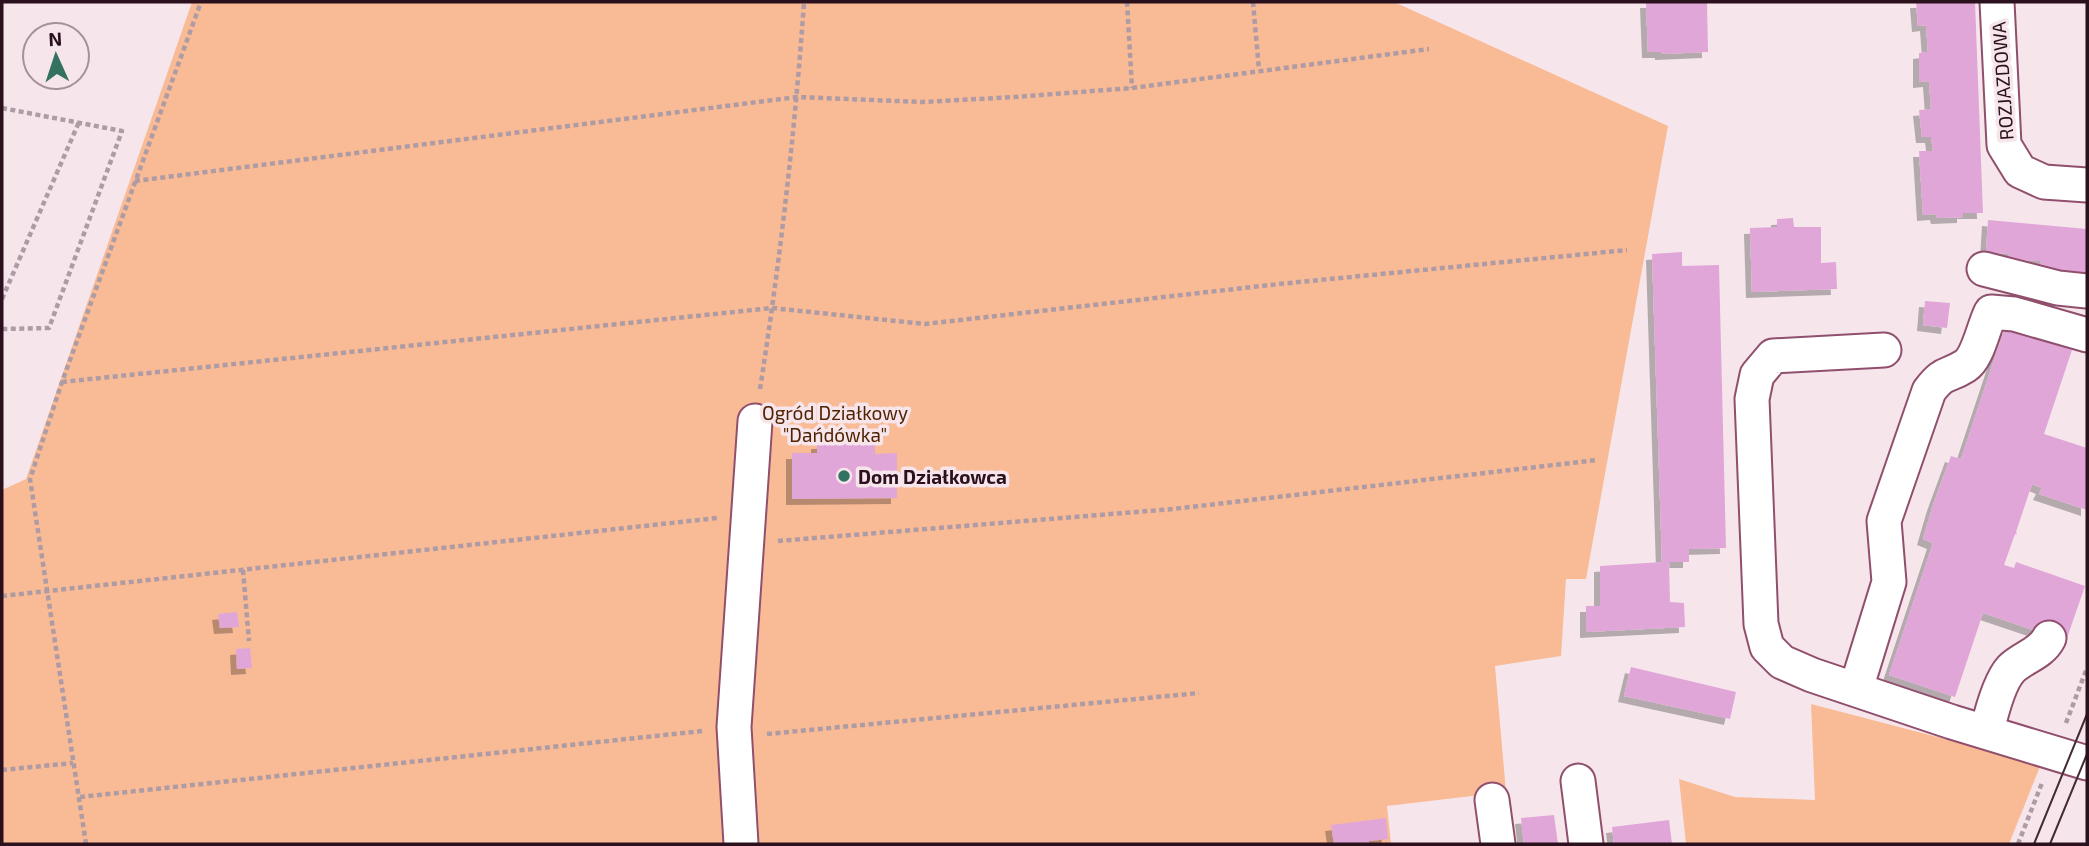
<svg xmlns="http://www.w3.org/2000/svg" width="2089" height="846" viewBox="0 0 2089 846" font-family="'Exo 2',sans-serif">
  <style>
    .green { fill: #f9bb96 }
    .building { fill: #e1a6d8; filter: url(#shadow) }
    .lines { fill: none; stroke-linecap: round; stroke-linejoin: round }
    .minor-casing { stroke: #904f6d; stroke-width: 37 }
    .path { stroke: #af9ba4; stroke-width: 4.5; stroke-dasharray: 5 3.5; stroke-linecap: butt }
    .minor { stroke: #fff; stroke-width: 33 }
    .tram { stroke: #442b36; stroke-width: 2 }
    .poi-dot { fill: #337260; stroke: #f6e6ec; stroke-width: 2.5 }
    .labels { text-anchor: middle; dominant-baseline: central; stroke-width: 7; stroke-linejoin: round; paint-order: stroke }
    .street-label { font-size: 19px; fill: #2b111d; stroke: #f6e6ec }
    .park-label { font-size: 19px; fill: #502200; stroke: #f6e6ec }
    .poi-label { font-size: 19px; font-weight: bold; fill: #2b111d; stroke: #f6e6ec; text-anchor: start }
  </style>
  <defs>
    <filter id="shadow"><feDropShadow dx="-6" dy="6" stdDeviation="0" flood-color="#0004"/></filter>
  </defs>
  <rect width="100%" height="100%" fill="#f6e6ec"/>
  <path class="green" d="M192 2H1394L1668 126 1586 579H1566L1561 656 1495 666 1506 792 1387 806 1391 844H2V490L26 479Z
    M1811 704 2041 764 2009 844H1686L1679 779 1735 797 1815 800Z"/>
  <path class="building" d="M1646 2H1707L1708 52 1661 54V52H1648Z
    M1916 2H1975L1983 213H1963V217L1937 218 1936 214 1923 215 1919 151H1933L1931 137H1922L1919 110 1931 109 1929 81 1919 82V53L1928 52 1926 25 1918 26Z
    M1793 218 1794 227H1821V263L1836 262 1837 289 1752 292 1750 228 1777 227V219Z
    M1988 220 2087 229V276L2040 272V261L2008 260 2009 254 1986 252Z
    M1682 252V266L1719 265 1726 548 1689 549V562H1669L1670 602 1684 603 1685 627 1586 632V606H1600V566L1662 562 1652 254Z
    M1925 301 1950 303 1947 328 1923 325Z
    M2005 327 2072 350 2044 434 2087 448V510L2039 494 2042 488 2032 484 2016 532 2017 534H2015L2004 565 2014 568 2016 562 2085 586 2066 641 1983 613 1955 697 1889 675 1933 543 1923 539 1933 505 1951 456 1961 459Z
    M875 442V454L897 453V498L792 499V453H817V443Z
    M237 612 239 627 220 628 218 614Z
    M250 648 252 668 237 669 236 649Z
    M1631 667 1736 692 1730 719 1624 696Z
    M1554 815 1558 844H1524L1521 818Z
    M1386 818 1388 839 1369 841V844H1334L1331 825Z
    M1669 820 1672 844H1614L1612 827Z"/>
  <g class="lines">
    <defs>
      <path id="minor" d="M1997 2 2004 145 2020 171 2044 182 2087 185
        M1984 269 2058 288 2087 291
        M1884 350 1773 356 1757 375 1752 399 1761 624 1767 647 1782 662 1812 675 1952 722 2087 763
        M1856 689 1889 582 1884 521 1929 391C1945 370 1946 378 1965 366 1978 358 1983 328 1991 312L2014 314 2087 335
        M1987 731C1991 714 1999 682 2011 669 2023 657 2041 654 2049 638
        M1578 781 1586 844
        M1492 800 1498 844
        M741 844 734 727 755 421"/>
    </defs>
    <use href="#minor" class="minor-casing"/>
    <path class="path" d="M1127 2 1132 88
      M1253 2 1259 70
      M2 108 122 131 49 328 2 329
      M135 181 797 97 922 102 1015 97 1132 88 1429 49
      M2 299 79 122
      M62 382 772 308 925 324 1279 284 1627 250
      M760 389C780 261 795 132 804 2
      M778 541 1173 509 1597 460
      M243 570 249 641
      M2 596 717 518
      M2066 723 2087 668
      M767 734 1199 693
      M2 770 73 763
      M80 797 702 731
      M86 844 30 479 62 382 201 2
      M2018 844 2042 783"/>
    <use href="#minor" class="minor"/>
    <path class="tram" d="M2034 844 2087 714
      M2050 844 2087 754"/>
  </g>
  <circle class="poi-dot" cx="844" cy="476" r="7"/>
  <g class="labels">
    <g class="street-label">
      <text transform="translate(2002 81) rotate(-94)">ROZJAZDOWA</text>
    </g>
    <g class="park-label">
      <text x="835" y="412">Ogród Działkowy<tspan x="835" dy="22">"Dańdówka"</tspan></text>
    </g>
    <g class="poi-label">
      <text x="858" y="476">Dom Działkowca</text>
    </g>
  </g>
  <rect width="2089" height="846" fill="none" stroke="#2b111d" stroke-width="7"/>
  <g transform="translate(56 56) rotate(357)"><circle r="33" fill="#f6e6ec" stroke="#a59199" stroke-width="2"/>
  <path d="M0-5L12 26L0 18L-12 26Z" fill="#337260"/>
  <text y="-10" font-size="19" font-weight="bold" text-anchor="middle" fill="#2b111d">N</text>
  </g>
</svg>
